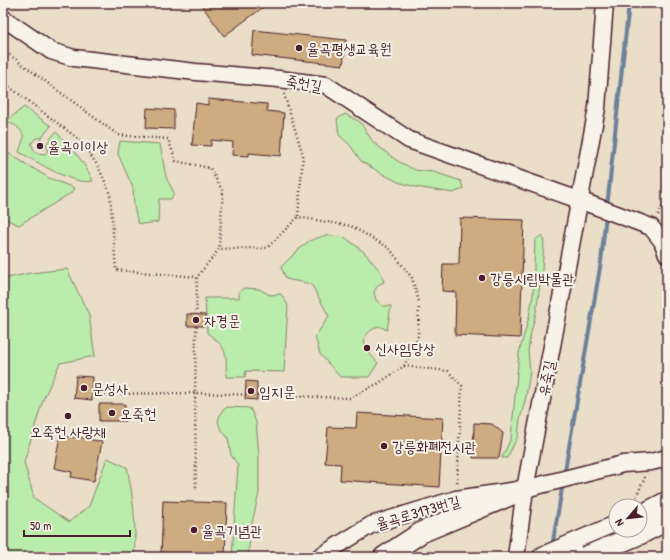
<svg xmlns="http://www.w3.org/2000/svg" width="670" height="560" viewBox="0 0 670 560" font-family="'Patrick Hand','Poor Story',sans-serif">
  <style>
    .green { fill: #baecab; stroke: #82866b }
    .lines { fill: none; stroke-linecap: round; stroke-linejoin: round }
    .stream { stroke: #6c8099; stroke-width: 4 }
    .building { fill: #ccac80; stroke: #4a1f2b }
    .minor-casing { stroke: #4a1f2b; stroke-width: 19 }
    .major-casing { stroke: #4a1f2b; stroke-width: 23 }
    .path { stroke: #4a1f2b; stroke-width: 2.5; stroke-dasharray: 1 3; stroke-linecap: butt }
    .minor { stroke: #f7f3e8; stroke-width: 16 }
    .major { stroke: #f7f3e8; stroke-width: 20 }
    .major-bridge-casing { stroke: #4a1f2b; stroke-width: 23; stroke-linecap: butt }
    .major-bridge { stroke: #f7f3e8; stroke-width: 20 }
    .poi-dot { fill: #4a1f2b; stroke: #f7f3e8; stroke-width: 1.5 }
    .labels { text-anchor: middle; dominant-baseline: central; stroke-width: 4; stroke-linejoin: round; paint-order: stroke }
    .poi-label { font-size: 15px; fill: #4a1f2b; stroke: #f7f3e8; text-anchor: start }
    .street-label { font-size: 15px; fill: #4a1f2b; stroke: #f7f3e8 }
  </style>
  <rect width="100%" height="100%" fill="#eadec9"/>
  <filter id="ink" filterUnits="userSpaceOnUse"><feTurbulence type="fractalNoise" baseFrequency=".025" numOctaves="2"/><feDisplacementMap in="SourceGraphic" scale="8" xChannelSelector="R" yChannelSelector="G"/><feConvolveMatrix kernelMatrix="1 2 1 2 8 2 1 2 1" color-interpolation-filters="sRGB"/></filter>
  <g filter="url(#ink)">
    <path class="green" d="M24 107 51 126 41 138H36L31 144 36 153 45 154 48 150 46 144 56 132C71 147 84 161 93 181 73 186 36 161 19 152L24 137C20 127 15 124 5 122Z
      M345 114 360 122 373 142 396 160 415 170 434 172 461 181 463 189 453 193 416 187 398 182 379 172 361 161 350 145 339 135 337 119Z
      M120 141 160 144 166 177 174 193 171 199H159L158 222 143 224 138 223 134 207 133 188 118 154Z
      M3 150 49 178 74 188 71 193 19 225 3 218Z
      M326 235 346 238 364 252 380 271 384 282 378 285 374 292 376 300 383 306H391L387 330 379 326C356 336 364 349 378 363L369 377H340L320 354 315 337 329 316 311 284 286 279 281 267 298 250 309 241Z
      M542 235 544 243 542 270 536 313 531 332 528 351 530 372 526 397 520 419 518 436 507 458H502L511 438 519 353 529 317 533 295 535 240Z
      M67 269 89 315 95 356 60 363 43 400 24 462 34 498 69 522 89 506 107 458 127 467C133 497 137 526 134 557H3V279L30 273Z
      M244 288 259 289 270 295 281 294 288 305 284 372 246 371 245 377H226C227 353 227 347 207 333L205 298H239V292Z
      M227 407 250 408 256 422 259 455V493L251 527 248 557H232L238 465 231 455 228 438 220 428 218 421 221 412Z"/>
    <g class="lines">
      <path class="stream" d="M607 207 629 3
        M564 476 601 262 606 214
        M552 547 563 483"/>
    </g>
    <path class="building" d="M200 3H269L224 36Z
      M254 30 346 40 343 65 252 55Z
      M208 99 267 104V111L284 113 281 156 249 153V156L232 155 233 142 211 140V146L192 145 196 103 208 105Z
      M147 108 174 110V129L146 128Z
      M460 218 524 220 520 338 455 335 456 292 442 291 443 264H459Z
      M187 314 205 315V326H187Z
      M76 376 93 377 92 400 74 398Z
      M246 381 257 382V400L245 399Z
      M99 404H125V421H99Z
      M357 413 443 418 439 487 340 480 341 464 325 463 328 427 356 428Z
      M474 423 492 424 503 433 499 458H473Z
      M60 436 83 438 102 442 94 481 71 477 72 472 54 468Z
      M163 501 227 503 225 557H161Z"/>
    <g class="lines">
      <defs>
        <path id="minor" d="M3 18 51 51 74 58 196 72 279 79 326 85 409 140 579 200 651 227 662 241 667 254
          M319 557 371 525 456 499 525 489 623 464 651 462 667 458
          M516 557 525 489 597 108 605 3"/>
        <path id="major" d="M640 516 667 502
          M640 534 667 520
          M384 557 422 532 525 489
          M543 557 616 526"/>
      </defs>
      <use href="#minor" class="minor-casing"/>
      <use href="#major" class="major-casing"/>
      <path class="path" d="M3 50 118 135 168 139 176 161 210 168 223 192 219 249 197 277 195 393 196 490
        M3 82 80 140 98 166 110 193 116 270 197 277
        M284 94 303 155 298 217
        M658 215 666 199 667 193
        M404 366 448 371 462 386 457 485
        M97 394 195 393 350 398 379 383 404 366 418 336 419 302 412 278 389 248 351 226 298 217 267 248 219 249
        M635 500 645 477"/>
      <use href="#minor" class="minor"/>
      <use href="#major" class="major"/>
      <defs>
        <path id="major-bridge" d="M585 557 640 534"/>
      </defs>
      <use href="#major-bridge" class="major-bridge-casing"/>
      <use href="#major-bridge" class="major-bridge"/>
    </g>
  </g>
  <g class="poi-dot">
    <circle cx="299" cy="48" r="4"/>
    <circle cx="40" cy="146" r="4"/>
    <circle cx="482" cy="278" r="4"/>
    <circle cx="196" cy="320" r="4"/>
    <circle cx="367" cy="348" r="4"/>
    <circle cx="84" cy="388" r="4"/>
    <circle cx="251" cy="391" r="4"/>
    <circle cx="112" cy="413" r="4"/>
    <circle cx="68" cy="416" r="4"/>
    <circle cx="384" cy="446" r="4"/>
    <circle cx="194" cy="530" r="4"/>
  </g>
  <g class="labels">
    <g class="poi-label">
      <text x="307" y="48">율곡평생교육원</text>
      <text x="48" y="146">율곡이이상</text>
      <text x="490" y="278">강릉시립박물관</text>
      <text x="204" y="320">자경문</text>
      <text x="375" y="348">신사임당상</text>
      <text x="92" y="388">문성사</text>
      <text x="259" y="391">입지문</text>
      <text x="120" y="413">오죽헌</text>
      <text x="68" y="431" text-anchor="middle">오죽헌 사랑채</text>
      <text x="392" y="446">강릉화폐전시관</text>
      <text x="202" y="530">율곡기념관</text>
    </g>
    <g class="street-label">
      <text transform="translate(304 83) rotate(10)">죽헌길</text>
      <text transform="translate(546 378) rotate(-79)">유죽길</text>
      <text transform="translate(418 512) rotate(-16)">율곡로3173번길</text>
    </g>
  </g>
  <rect width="670" height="560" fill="none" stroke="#f7f3e8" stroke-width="16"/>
  <rect x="8" y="8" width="654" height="544" fill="none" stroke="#4a1f2b" stroke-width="1.5" filter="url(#ink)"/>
  <g transform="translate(628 518) rotate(242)"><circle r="19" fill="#f7f3e8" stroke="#b29e9c"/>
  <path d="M0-3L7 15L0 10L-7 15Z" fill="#4a1f2b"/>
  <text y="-6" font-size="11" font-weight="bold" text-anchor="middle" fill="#4a1f2b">N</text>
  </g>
  <path d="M24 530v6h106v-6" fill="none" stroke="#4a1f2b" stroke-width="2"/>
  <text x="30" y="530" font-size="12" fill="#4a1f2b" stroke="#f7f3e8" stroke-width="3" paint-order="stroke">50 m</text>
</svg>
